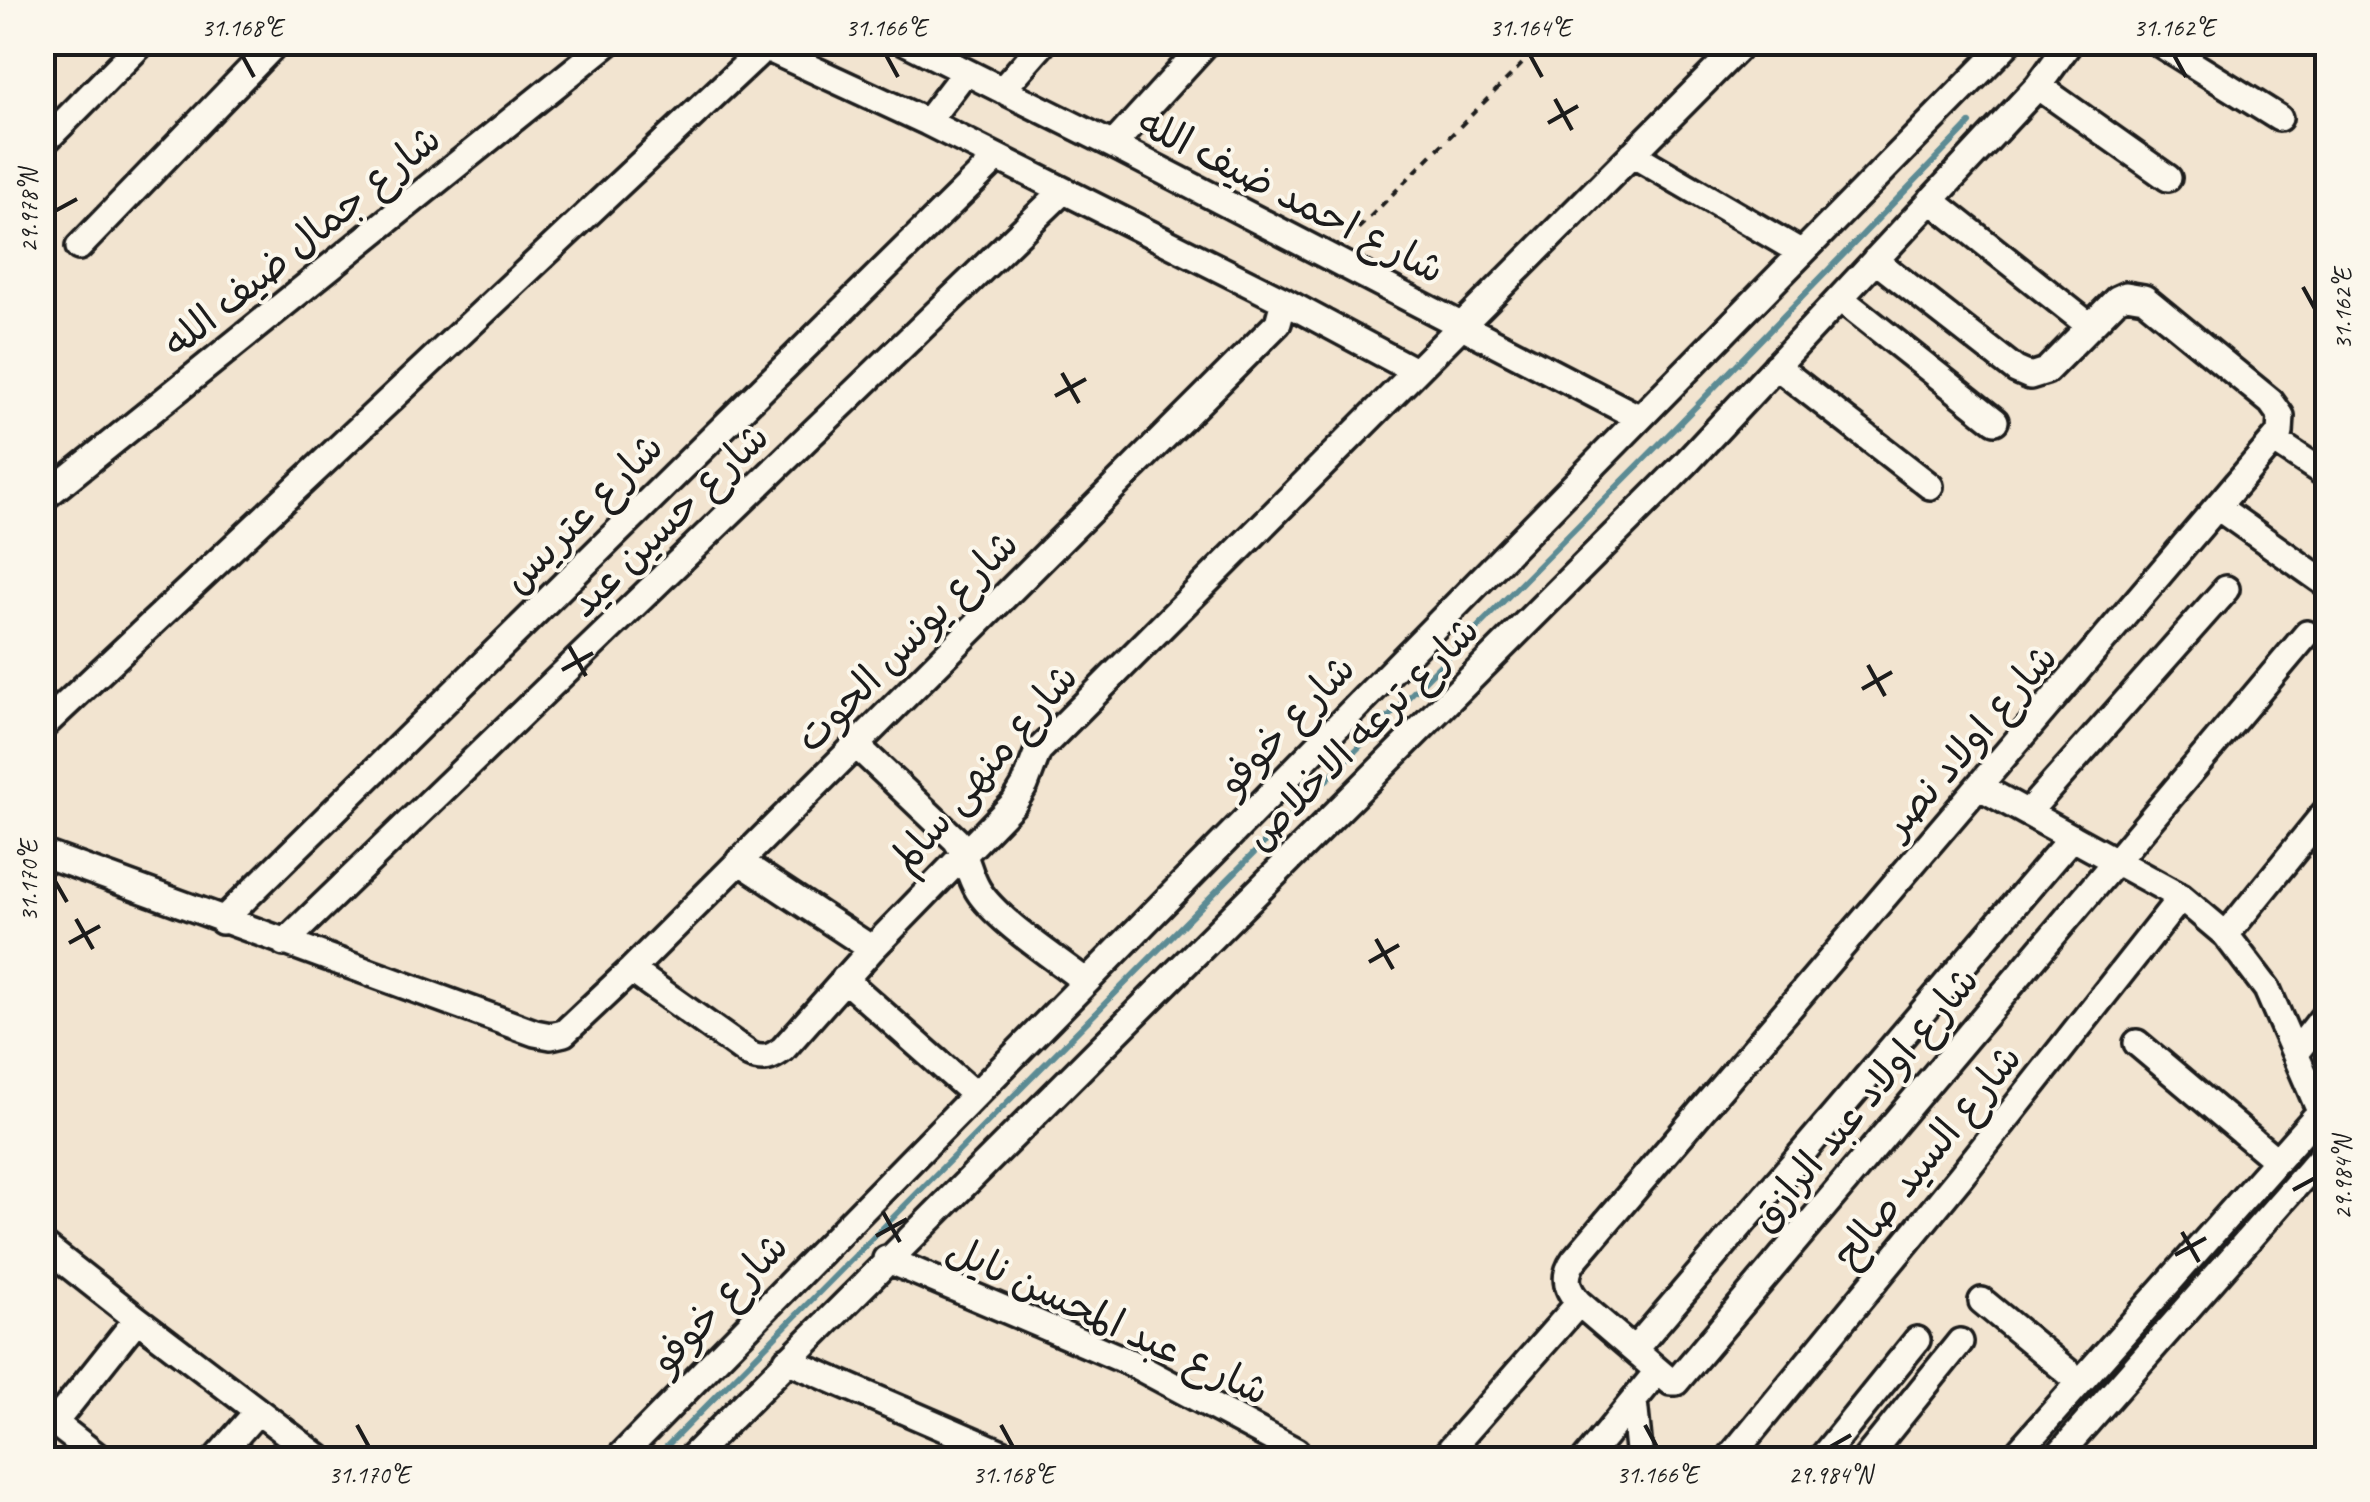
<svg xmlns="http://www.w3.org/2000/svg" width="2370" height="1502" viewBox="0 0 2370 1502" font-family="Caveat,'Playpen Sans Arabic',sans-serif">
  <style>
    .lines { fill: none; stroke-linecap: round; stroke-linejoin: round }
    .stream { stroke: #5c8b94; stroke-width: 6 }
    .minor-casing { stroke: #1c1c1c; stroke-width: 32 }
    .path { stroke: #1c1c1c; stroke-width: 4; stroke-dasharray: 8 8; stroke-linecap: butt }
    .minor { stroke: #fbf7ec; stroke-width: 25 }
    .ticks { fill: none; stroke: #1c1c1c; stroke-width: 4 }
    .labels { text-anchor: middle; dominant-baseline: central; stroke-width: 8; stroke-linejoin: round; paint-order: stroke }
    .street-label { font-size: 40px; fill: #1c1c1c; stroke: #fbf7ec }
    .neatline { fill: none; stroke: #1c1c1c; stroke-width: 4 }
    .ticks-label { font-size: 25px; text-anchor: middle; fill: #1c1c1c }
  </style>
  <rect width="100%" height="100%" fill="#f2e4d0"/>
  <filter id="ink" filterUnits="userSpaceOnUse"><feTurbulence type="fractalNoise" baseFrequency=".01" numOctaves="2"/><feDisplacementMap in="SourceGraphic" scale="20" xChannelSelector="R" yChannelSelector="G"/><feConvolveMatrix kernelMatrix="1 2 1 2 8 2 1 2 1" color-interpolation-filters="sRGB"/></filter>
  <g filter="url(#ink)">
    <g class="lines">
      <path class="stream" d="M653 1460 1674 429 1970 124"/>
      <defs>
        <path id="minor" d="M754 42 927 122 1284 301 1415 371
          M906 42 1113 145 1640 418
          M2157 42 2279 118
          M2038 86 2168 178
          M1002 90 1044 42
          M927 122 965 72
          M42 144 143 42
          M1113 145 1207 42
          M1632 154 1802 253
          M1931 200 2090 326
          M79 247 277 42
          M1875 260 2016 370 2030 376 2046 371 2117 299 2126 295 2144 298 2271 402 2281 416 2280 433 1574 1260C1563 1276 1566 1289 1579 1303L1671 1382H1676L2307 634
          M1840 298 1995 421
          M1776 366 1930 486
          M2275 441 2328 476
          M42 499 609 42
          M2219 508 2328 585
          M42 727 764 48
          M856 745 956 840C967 856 968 874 978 890 996 920 1057 959 1086 982
          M1980 787 2181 897 2226 935 2267 989 2320 1111 2328 1117
          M2028 812 2226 589
          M42 853 535 1033 551 1036 564 1033 631 970 1278 323 1284 301
          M739 861 872 949
          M222 921 997 158
          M2226 935 2328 809
          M284 943 1063 191
          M631 970 750 1055C763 1061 771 1058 783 1049L872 949 1014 803 1025 785 1038 751 1744 42
          M844 979 975 1095
          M2137 1043 2277 1161
          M2296 1052 2328 1011
          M42 1244 137 1319 322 1460
          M886 1259 1131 1363 1296 1451
          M1982 1301 2080 1382
          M1634 1350 2072 837
          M787 1360 1018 1460
          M1634 1401 1640 1460
          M42 1413 102 1460
          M55 1422 137 1319
          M215 1460 257 1412
          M617 1460 2009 42
          M689 1460 1685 464 2038 86 2070 42
          M1441 1460 1579 1303
          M1585 1460 1658 1371
          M1728 1460 1961 1176 2181 897
          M1820 1460 1917 1340
          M1865 1460 1960 1342
          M2011 1460 2328 1103
          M2054 1460 2328 1149"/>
      </defs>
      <use href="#minor" class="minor-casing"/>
      <path class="path" d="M1347 240 1544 42"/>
      <use href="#minor" class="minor"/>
    </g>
  </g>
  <path class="ticks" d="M242 55 254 77M886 55 898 77M1530 55 1542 77M2174 55 2186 77M1555 99 1572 130M1548 123 1578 106M55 211 77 199M2303 287 2315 309M1062 373 1079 403M1055 396 1086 379M569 646 586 676M1868 665 1885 696M562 670 593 653M1862 689 1892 672M55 881 67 902M76 919 93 949M1376 939 1393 969M69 943 100 926M1369 962 1399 945M2293 1190 2315 1178M883 1212 900 1242M2182 1232 2199 1262M876 1236 907 1219M2175 1255 2206 1238M357 1425 369 1447M1001 1425 1013 1447M1645 1425 1657 1447M1830 1447 1851 1435"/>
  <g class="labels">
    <g class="street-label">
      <text transform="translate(1291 196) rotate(27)">شارع احمد ضيف الله</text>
      <text transform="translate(302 241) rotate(-39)">شارع جمال ضيف الله</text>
      <text transform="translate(583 513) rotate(-45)">شارع عتريس</text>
      <text transform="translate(669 520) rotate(-44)">شارع حسين عيد</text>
      <text transform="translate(907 641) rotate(-45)">شارع يونس الحوت</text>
      <text transform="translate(1286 725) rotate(-46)">شارع خوفو</text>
      <text transform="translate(1362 733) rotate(-45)">شارع ترعه الاخلاص</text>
      <text transform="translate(1970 741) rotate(-49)">شارع اولاد نصر</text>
      <text transform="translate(984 768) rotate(-49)">شارع منهى سالم</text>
      <text transform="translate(1864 1099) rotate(-50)">شارع اولاد عبد الرازق</text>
      <text transform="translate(1927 1156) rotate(-51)">شارع السيد صالح</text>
      <text transform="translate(719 1303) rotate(-46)">شارع خوفو</text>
      <text transform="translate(1108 1320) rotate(25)">شارع عبد المحسن نايل</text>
    </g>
  </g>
  <rect width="2370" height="1502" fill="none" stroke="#fbf7ec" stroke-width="110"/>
  <rect x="55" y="55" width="2260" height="1392" class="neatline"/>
  <g class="ticks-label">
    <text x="242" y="36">31.168°E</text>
    <text x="886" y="36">31.166°E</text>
    <text x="1530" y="36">31.164°E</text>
    <text x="2174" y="36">31.162°E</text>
    <text transform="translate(28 211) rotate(-90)" y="9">29.978°N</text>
    <text transform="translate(2342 309) rotate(-90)" y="9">31.162°E</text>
    <text transform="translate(28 881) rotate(-90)" y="9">31.170°E</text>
    <text transform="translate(2342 1178) rotate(-90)" y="9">29.984°N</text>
    <text x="369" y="1483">31.170°E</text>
    <text x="1013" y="1483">31.168°E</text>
    <text x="1657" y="1483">31.166°E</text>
    <text x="1830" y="1483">29.984°N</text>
  </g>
</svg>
